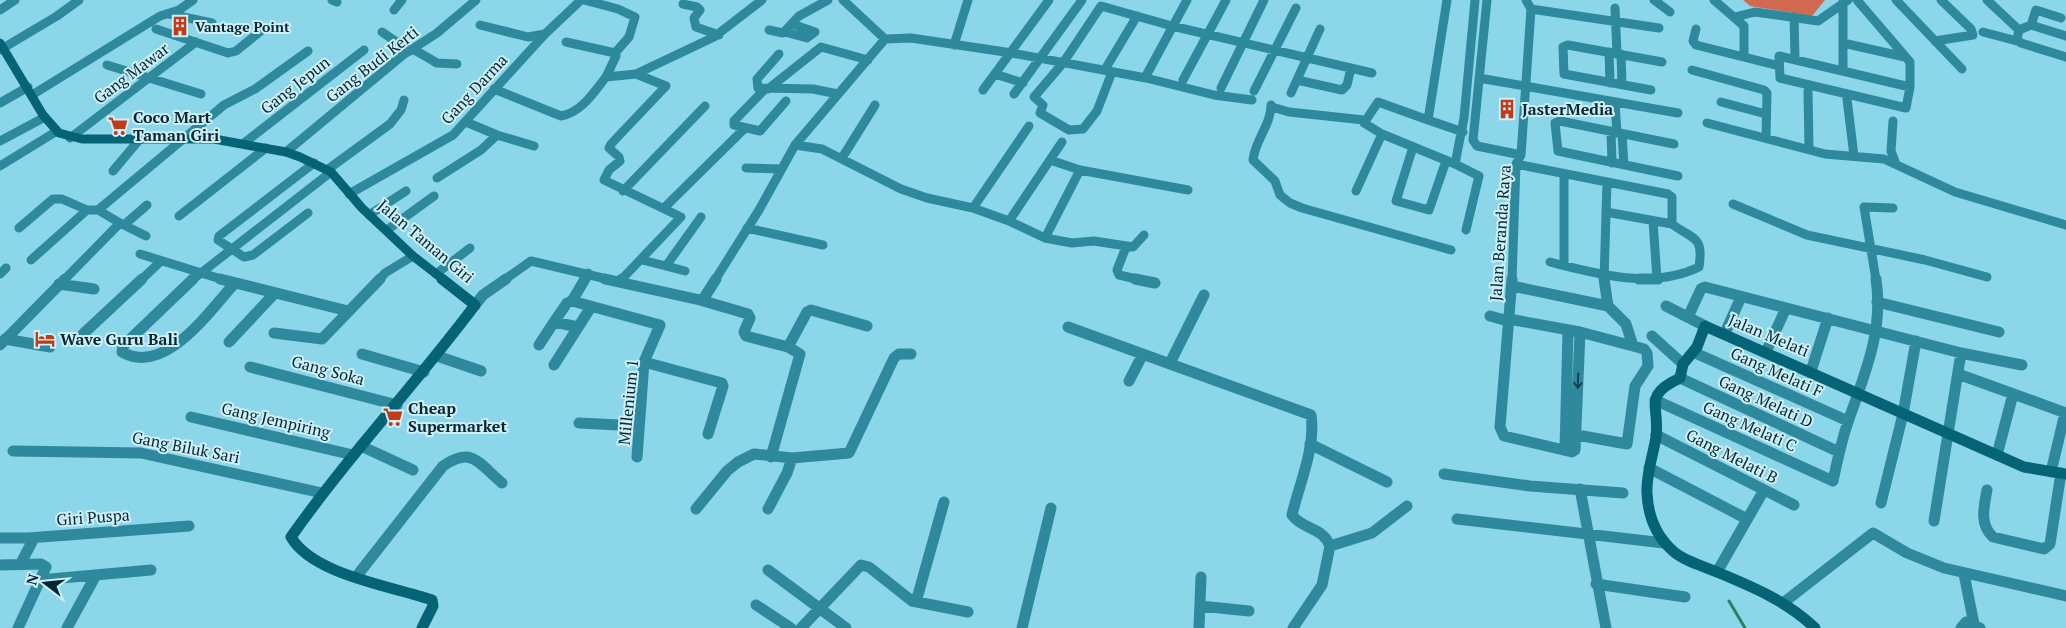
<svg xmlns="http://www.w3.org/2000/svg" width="2066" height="628" viewBox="0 0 2066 628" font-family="'PT Serif',serif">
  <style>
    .forest { fill: #d16a50 }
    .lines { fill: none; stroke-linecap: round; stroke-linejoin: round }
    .stream { stroke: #288158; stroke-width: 3 }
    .street-far1 { stroke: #2e899d; stroke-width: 9 }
    .street { stroke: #2e899d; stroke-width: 11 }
    .secondary-far1 { stroke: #046374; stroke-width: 9 }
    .secondary { stroke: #046374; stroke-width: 11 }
    .oneway { stroke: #124450 }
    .labels { text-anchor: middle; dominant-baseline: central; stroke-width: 4; stroke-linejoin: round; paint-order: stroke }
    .far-poi-label { font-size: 14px; font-weight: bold; fill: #06272f; stroke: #cdf0fa; text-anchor: start }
    .street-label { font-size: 16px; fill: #06272f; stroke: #cdf0fa }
    .poi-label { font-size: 16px; font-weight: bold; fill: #06272f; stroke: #cdf0fa; text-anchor: start }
  </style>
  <rect width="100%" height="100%" fill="#8bd6e9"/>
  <path class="forest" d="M1743 0H1825L1812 16 1750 6Z"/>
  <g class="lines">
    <path class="stream" d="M1729 601 1745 628"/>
    <path class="street-far1" d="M332 0 337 2
      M584 0 618 9 635 17 629 37 615 53
      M843 0 885 39
      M1447 0 1428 120 1378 102 1364 123 1382 134 1455 164
      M1487 0 1473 140 1477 146 1521 155
      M1654 0 1670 12
      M1714 0 1744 26V57
      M1857 0 1910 62V87
      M1896 0 1962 69
      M1987 0 2019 30
      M1843 2V70
      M683 4 697 7 700 10 694 18 696 27 719 35
      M1615 8 1617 54
      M1531 9 1659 28
      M0 10 15 0
      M394 10 402 0
      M169 14 212 23
      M1735 17 1755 12 1818 21 1848 0
      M1794 17 1795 58
      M2061 18 2036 10 2031 25 2019 30 2017 39 2021 43 2066 57
      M480 25 528 37 545 34
      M2031 25 2066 36
      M156 29 228 53 236 51 262 30
      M1696 29 1693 41 1696 45 1779 66
      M769 30 783 33 799 16 828 0
      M382 32 410 51
      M785 32 807 38 815 32 792 24
      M1983 32 2017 41
      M1935 41 1973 35 1971 29 1941 0
      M566 42 615 53 616 56 606 77
      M1843 43 1905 57
      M954 45 968 0
      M413 49 437 63 457 64
      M0 50 57 16 79 0
      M1609 52 1610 83
      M779 54 757 79 758 88 813 89 838 94
      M1621 54 1622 85
      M1779 56 1910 87 1906 108 1780 78Z
      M107 65 201 94
      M1107 66 1137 16
      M1692 70 1764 90 1767 93 1766 138
      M1112 72 1097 111 1083 129 1069 130 1040 113 1043 105 1034 97 1063 63 1101 6 1172 26 1372 73
      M995 74 1023 83
      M1147 74 1187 0
      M1479 78 1678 113
      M1183 80 1226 0
      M1297 80 1342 90 1347 85 1351 68
      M1221 88 1264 0
      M494 89 561 116C582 112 593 93 606 77L636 74 714 37 762 0
      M765 89 734 121V125L760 131 786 101
      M768 89 821 47 868 60
      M983 90 1049 0
      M1651 90 1564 74 1563 47 1568 45 1662 62
      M1254 91 1296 8
      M1808 91 1809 148
      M1291 93 1320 29
      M1014 94 1082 0
      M32 95 160 16 179 10 193 0
      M1847 99 1854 156
      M1721 102 1766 114
      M0 103 28 87
      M1615 103 1617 133
      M1271 105C1271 125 1255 140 1253 160L1275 181 1280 195 1290 203 1302 208 1451 250
      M1272 107 1289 112 1364 120
      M1428 120 1463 132
      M1893 121 1891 151 1896 164
      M466 122 497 135 534 146
      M1707 123 1825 154 1884 159 1955 192 2066 225
      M1611 132 1612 163
      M1622 134 1624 165
      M70 138 196 42
      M0 141 45 117
      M244 143 364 50
      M1674 144 1560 121 1555 123 1558 151 1678 176
      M795 145 822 149 901 189 927 198 973 208 1009 221 1045 238 1072 243 1094 241 1133 247 1144 235
      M1413 147 1396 201 1429 210 1446 161
      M286 152 403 55 437 33 476 0
      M842 158 875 105
      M1050 160 1080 170 1188 190
      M1516 164 1668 194 1672 197V224C1693 240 1704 235 1699 267 1652 290 1598 274 1550 262
      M0 166 57 131
      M746 168 782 169
      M327 170 390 124 401 110 404 100
      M113 171 139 140
      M1564 174V265
      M437 178 481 150 497 135
      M623 191 705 106
      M1356 191 1382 134
      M349 194 453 135 545 34 581 0
      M1733 204 1807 235 1925 260 1987 277
      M665 207 744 129
      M973 208 1029 126
      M98 210 224 105 255 89 308 51
      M1606 212 1672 224
      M308 213 253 255 244 257 218 240 219 236 314 163
      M369 215 406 191
      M179 216 266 148
      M1009 221 1062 142
      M1653 221 1657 279
      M120 223 146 236
      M124 225 147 205
      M19 228 53 199H62L87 210
      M747 228 823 245
      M387 230 434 196
      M1466 230 1479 176 1455 164 1464 118 1475 0
      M1045 238 1080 170
      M1126 247 1117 270 1119 275 1141 280
      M140 254 224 280
      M31 260 87 210H98L120 223 64 280
      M642 260 666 266 701 217
      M666 266 685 271
      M0 274 6 268
      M436 274 470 248
      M141 280 161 261
      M192 280 331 172
      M379 280 385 273 413 256
      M504 280 531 261 611 280
      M584 280 588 273
      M621 280 681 217 604 180 609 170 620 161 619 157 609 148 611 144 666 86 636 74
      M715 280 759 210 795 145 885 39 911 38 1012 53 1146 78 1214 95 1252 100
      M1512 280 1516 164 1521 155 1531 9 1526 0
      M1604 280 1607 182
      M1876 280 1864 207 1893 208"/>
    <path class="street" d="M193 279 123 346 122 352C165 377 210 310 235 283
      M220 279 348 311
      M585 279 572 301 660 325 644 362 637 457
      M605 279 700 300 704 298 716 279
      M1135 279 1155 283
      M1512 279 1500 427 1504 436 1572 452 1575 450 1580 332
      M1604 279 1608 306
      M1639 279H1658
      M620 281 622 279
      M59 284 94 289
      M1512 286 1608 306 1626 324 1633 346 1644 349 1647 353 1648 366 1635 386 1627 444 1577 435
      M700 300 748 314 750 318 744 332 746 336 788 347 800 354 771 457
      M572 301 567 303 554 322 578 327
      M1877 302 1999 332
      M475 305 483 295 506 279
      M1666 306 1705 326
      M1490 316 1508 321
      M1688 317 1701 289 1705 287 1961 353 2022 365
      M1509 319 1580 332 1633 346
      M1068 327 1311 415C1316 448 1299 484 1292 515 1303 530 1323 527 1330 546L1322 585 1293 628
      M274 333 322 339 380 279
      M1725 333 1741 297
      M82 335 142 279
      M1652 336 1683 364
      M5 339 50 347
      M229 342 274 294
      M0 345 65 279
      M539 345 554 322
      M788 347 807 312 811 310 867 326
      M1693 352 1848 421
      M1766 352 1786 308
      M362 354 424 372
      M437 356 481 371
      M644 362 722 383 723 386 708 434
      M1170 363 1204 295
      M554 365 591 307
      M250 367 397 405
      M1811 371 1828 318
      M1958 374 2066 413
      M1680 378 1839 452
      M1129 381 1143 354
      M1655 400 1833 481C1837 462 1841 443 1847 425 1864 375 1884 332 1876 279
      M191 417 353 455
      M579 423 639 426
      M1656 435 1794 505
      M1310 444 1387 482
      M361 446 413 470
      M1565 450 1568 330
      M13 451 141 453 322 493
      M1997 455 2013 394
      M1649 468 1747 519
      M2051 472 2065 413
      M1444 474 1530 486 1623 493
      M1580 489 1606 628
      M1987 490C1984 507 1979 524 1993 537L2044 549 2050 544 2061 473
      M1881 503 1903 414 1916 341
      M696 509 727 471 738 462 754 454 792 458 849 453 894 358 899 354H911
      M768 509 787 473 792 458
      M1457 519 1664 543
      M1934 521 1961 353
      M0 538H28L189 526
      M1330 546 1372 533 1407 506
      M21 563 34 538
      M0 565 41 564 46 567 18 628
      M768 570 846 628
      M1717 572 1764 490
      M1964 574 1974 624
      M356 577 443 466C473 446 478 463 502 483
      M39 580 151 570
      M1596 584 1685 597
      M916 602 944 502
      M1783 603 1873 533 1907 553 1944 568 2066 596
      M756 605 791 628
      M1200 606 1249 611
      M67 628 96 575
      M801 628 861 565 869 567 912 601 968 612
      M1022 628 1051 508
      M1199 628 1201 577
      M1961 628 1966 622 1980 628"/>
    <path class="secondary-far1" d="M0 43 43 115 59 133 82 139H214L286 152 300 157 331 172 362 208 413 256 444 280"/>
    <path class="secondary" d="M422 628 433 606 432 600C392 586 313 575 291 537 348 456 416 384 475 305L442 279
      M1815 628C1787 601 1753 587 1717 572 1703 566 1684 561 1673 551 1656 536 1648 515 1647 493 1646 474 1653 456 1656 437 1660 405 1642 396 1680 378L1683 364 1697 347 1705 326 2024 467 2066 474"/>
  </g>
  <defs><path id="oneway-shaft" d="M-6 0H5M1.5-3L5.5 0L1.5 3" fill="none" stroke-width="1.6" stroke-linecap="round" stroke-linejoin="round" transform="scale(1.25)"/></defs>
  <use class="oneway" href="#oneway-shaft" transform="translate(1578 381) rotate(92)"/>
  <defs>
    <symbol id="building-bare" viewBox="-9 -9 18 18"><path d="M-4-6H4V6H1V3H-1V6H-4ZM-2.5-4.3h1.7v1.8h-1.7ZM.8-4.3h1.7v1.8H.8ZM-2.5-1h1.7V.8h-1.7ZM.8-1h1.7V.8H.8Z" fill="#c43a14" stroke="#cdf0fa" stroke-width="2.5" paint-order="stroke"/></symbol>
    <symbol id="supermarket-bare" viewBox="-9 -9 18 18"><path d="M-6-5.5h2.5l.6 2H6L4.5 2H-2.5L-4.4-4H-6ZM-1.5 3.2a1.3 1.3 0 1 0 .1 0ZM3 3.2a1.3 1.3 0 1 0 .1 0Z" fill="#c43a14" stroke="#cdf0fa" stroke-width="2.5" paint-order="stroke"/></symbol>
    <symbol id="hotel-bare" viewBox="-9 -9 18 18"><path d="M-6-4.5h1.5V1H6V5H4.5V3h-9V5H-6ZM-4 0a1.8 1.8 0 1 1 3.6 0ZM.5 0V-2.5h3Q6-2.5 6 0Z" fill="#c43a14" stroke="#cdf0fa" stroke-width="2.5" paint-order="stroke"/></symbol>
  </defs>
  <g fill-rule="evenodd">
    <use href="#building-bare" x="166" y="12" width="28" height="28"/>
    <use href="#building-bare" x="1493" y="95" width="28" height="28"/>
    <use href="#supermarket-bare" x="104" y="112" width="28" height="28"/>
    <use href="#hotel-bare" x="31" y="325" width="28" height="28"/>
    <use href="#supermarket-bare" x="379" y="403" width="28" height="28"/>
  </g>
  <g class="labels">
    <g class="far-poi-label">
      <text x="195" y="26">Vantage Point</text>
    </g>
    <g class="street-label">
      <text transform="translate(372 64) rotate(-38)">Gang Budi Kerti</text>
      <text transform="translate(131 73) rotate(-37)">Gang Mawar</text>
      <text transform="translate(295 85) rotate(-38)">Gang Jepun</text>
      <text transform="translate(474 89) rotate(-47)">Gang Darma</text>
      <text transform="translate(1500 233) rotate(-86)">Jalan Beranda Raya</text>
      <text transform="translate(426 241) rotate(40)">Jalan Taman Giri</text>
      <text transform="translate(1769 335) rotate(23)">Jalan Melati</text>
      <text transform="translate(328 370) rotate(15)">Gang Soka</text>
      <text transform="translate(1777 372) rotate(24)">Gang Melati F</text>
      <text transform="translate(1766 401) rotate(25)">Gang Melati D</text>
      <text transform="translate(628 402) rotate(-84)">Millenium 1</text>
      <text transform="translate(276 420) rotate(13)">Gang Jempiring</text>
      <text transform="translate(1750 426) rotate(24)">Gang Melati C</text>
      <text transform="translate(186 447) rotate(11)">Gang Biluk Sari</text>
      <text transform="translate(1732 456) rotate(27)">Gang Melati B</text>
      <text transform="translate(93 517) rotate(-4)">Giri Puspa</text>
    </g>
    <g class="poi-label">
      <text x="1522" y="109">JasterMedia</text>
      <text x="133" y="117">Coco Mart<tspan x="133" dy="18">Taman Giri</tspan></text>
      <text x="60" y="339">Wave Guru Bali</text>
      <text x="408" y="408">Cheap<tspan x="408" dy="18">Supermarket</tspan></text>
    </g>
  </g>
  <g transform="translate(45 583) rotate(286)" stroke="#cdf0fa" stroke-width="4" paint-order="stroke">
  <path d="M0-4L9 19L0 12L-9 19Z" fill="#06272f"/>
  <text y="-8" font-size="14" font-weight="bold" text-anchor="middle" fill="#06272f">N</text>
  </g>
</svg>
